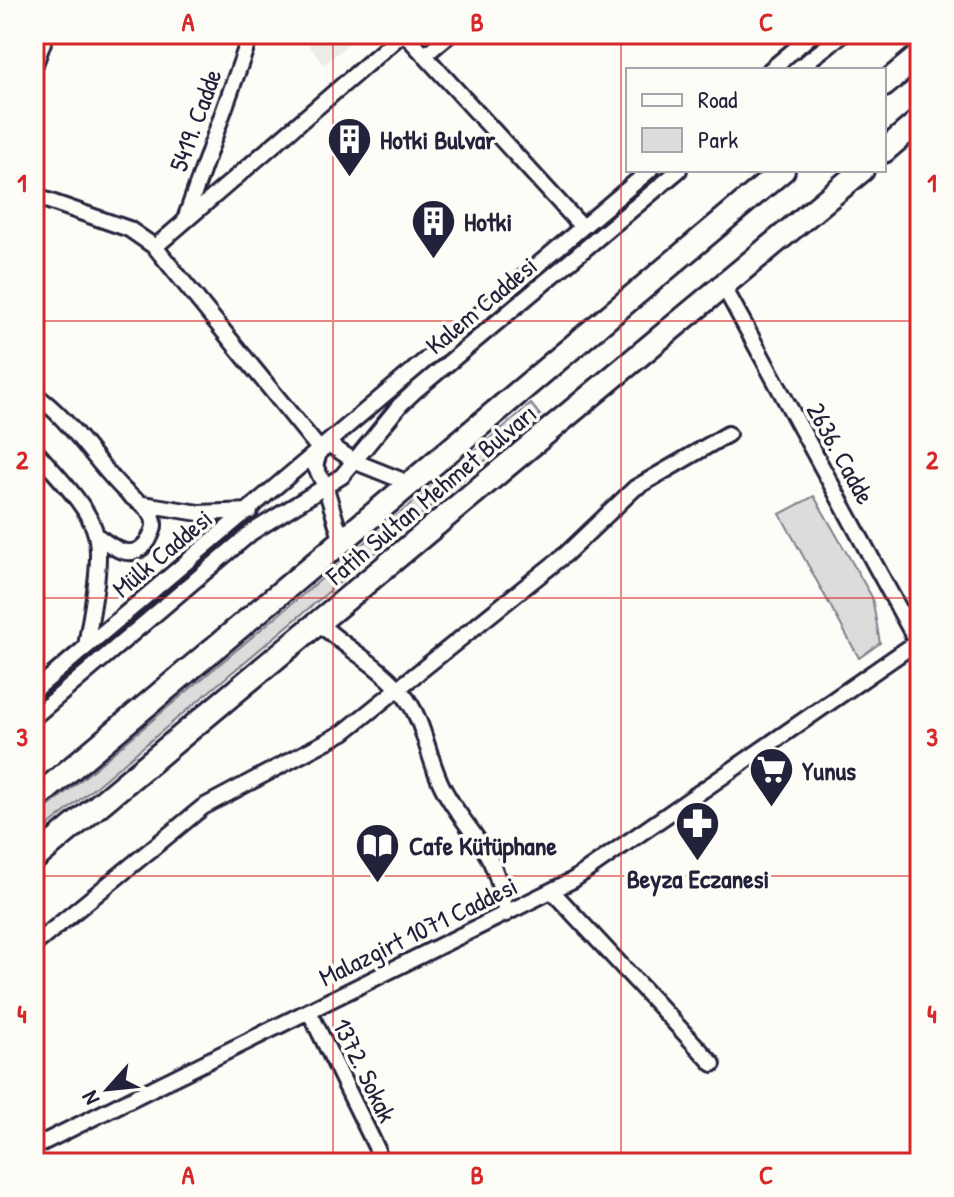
<svg xmlns="http://www.w3.org/2000/svg" width="954" height="1197" viewBox="0 0 954 1197" font-family="'Patrick Hand',sans-serif">
  <style>
    .built { fill: #ecece9 }
    .green { fill: #dddcdb; stroke: #807f8b; stroke-width: 2 }
    .lines { fill: none; stroke-linecap: round; stroke-linejoin: round }
    .minor-casing { stroke: #22223b; stroke-width: 20 }
    .highway-casing { stroke: #22223b; stroke-width: 28 }
    .minor { stroke: #fdfcf7; stroke-width: 14 }
    .highway { stroke: #fdfcf7; stroke-width: 22 }
    .grid { fill: none; stroke: #d62828; stroke-width: 2; stroke-opacity: 0.55 }
    .labels { text-anchor: middle; dominant-baseline: central; stroke-width: 7; stroke-linejoin: round; paint-order: stroke }
    .street-label { font-size: 26px; fill: #22223b; stroke: #fdfcf7 }
    .poi-label { font-size: 26px; font-weight: bold; fill: #22223b; stroke: #fdfcf7; text-anchor: start }
    .neatline { fill: none; stroke: #d62828; stroke-width: 3 }
    .grid-label { font-size: 26px; text-anchor: middle; font-weight: bold; fill: #d62828 }
  </style>
  <rect width="100%" height="100%" fill="#fdfcf7"/>
  <filter id="ink" filterUnits="userSpaceOnUse"><feTurbulence type="fractalNoise" baseFrequency=".0125" numOctaves="2"/><feDisplacementMap in="SourceGraphic" scale="16" xChannelSelector="R" yChannelSelector="G"/><feConvolveMatrix kernelMatrix="1 2 1 2 8 2 1 2 1" color-interpolation-filters="sRGB"/></filter>
  <g filter="url(#ink)">
    <path class="built" d="M316 34H359L324 65 306 42Z"/>
    <path class="green" d="M531 404 540 415 34 838V819Z
      M814 496 872 597 880 643 859 658 780 514Z"/>
    <g class="lines">
      <defs>
        <path id="minor" d="M405 34 582 227
          M425 55 450 34
          M34 67 46 34
          M770 70 813 34
          M796 70 843 34
          M34 196 129 229 155 247 320 450
          M184 222 251 34
          M155 247 402 34
          M724 287 917 642
          M34 394C71 419 94 462 127 493 135 501 149 506 153 518 156 527 152 533 148 541 132 563 113 548 96 535
          M34 449C52 471 90 507 96 535 103 564 90 617 86 647
          M143 504 199 513 250 511
          M342 542 326 488 315 466 320 450 330 445 356 462 411 484
          M319 623C345 648 380 665 403 694 424 719 427 755 441 784 453 810 474 831 488 856 498 874 502 894 506 914
          M34 691 650 170
          M34 717 252 532 342 476 400 405 415 391 679 170
          M552 891 713 1064
          M34 945 203 807 344 732 566 554 635 488 728 434
          M309 1011 377 1149
          M34 1147 573 880 920 640"/>
        <path id="highway" d="M884 85 920 55
          M884 151 920 120
          M34 800 783 170
          M34 859 862 170"/>
      </defs>
      <use href="#minor" class="minor-casing"/>
      <use href="#highway" class="highway-casing"/>
      <use href="#minor" class="minor"/>
      <use href="#highway" class="highway"/>
    </g>
  </g>
  <path class="grid" d="M333 34V1163M621 34V1163M34 321H920M34 598H920M34 876H920"/>
  <defs>
    <symbol id="building-pin" viewBox="-11 -11 22 30"><path d="M0 17L-7.5 6A9.5 9.5 0 1 1 7.5 6Z" fill="#22223b" stroke="#fdfcf7"/><path d="M-4-6H4V6H1V3H-1V6H-4ZM-2.5-4.3h1.7v1.8h-1.7ZM.8-4.3h1.7v1.8H.8ZM-2.5-1h1.7V.8h-1.7ZM.8-1h1.7V.8H.8Z" fill="#fff"/></symbol>
    <symbol id="supermarket-pin" viewBox="-11 -11 22 30"><path d="M0 17L-7.5 6A9.5 9.5 0 1 1 7.5 6Z" fill="#22223b" stroke="#fdfcf7"/><path d="M-6-5.5h2.5l.6 2H6L4.5 2H-2.5L-4.4-4H-6ZM-1.5 3.2a1.3 1.3 0 1 0 .1 0ZM3 3.2a1.3 1.3 0 1 0 .1 0Z" fill="#fff"/></symbol>
    <symbol id="pharmacy-pin" viewBox="-11 -11 22 30"><path d="M0 17L-7.5 6A9.5 9.5 0 1 1 7.5 6Z" fill="#22223b" stroke="#fdfcf7"/><path d="M-2-6h4v4h4v4h-4v4h-4v-4h-4v-4h4Z" fill="#fff"/></symbol>
    <symbol id="library-pin" viewBox="-11 -11 22 30"><path d="M0 17L-7.5 6A9.5 9.5 0 1 1 7.5 6Z" fill="#22223b" stroke="#fdfcf7"/><path d="M-6-4Q-3-5.5-.7-3.5V5Q-3 3-6 4ZM6-4Q3-5.5 .7-3.5V5Q3 3 6 4Z" fill="#fff"/></symbol>
  </defs>
  <g fill-rule="evenodd">
    <use href="#building-pin" x="324" y="114" width="51" height="69"/>
    <use href="#building-pin" x="408" y="196" width="51" height="69"/>
    <use href="#supermarket-pin" x="746" y="744" width="51" height="69"/>
    <use href="#pharmacy-pin" x="672" y="798" width="51" height="69"/>
    <use href="#library-pin" x="352" y="820" width="51" height="69"/>
  </g>
  <g class="labels">
    <g class="street-label">
      <text transform="translate(195 120) rotate(-70)">5419. Cadde</text>
      <text transform="translate(481 305) rotate(-40)">Kalem Caddesi</text>
      <text transform="translate(841 453) rotate(61)">2636. Cadde</text>
      <text transform="translate(431 494) rotate(-40)">Fatih Sultan Mehmet Bulvarı</text>
      <text transform="translate(162 553) rotate(-40)">Mülk Caddesi</text>
      <text transform="translate(418 931) rotate(-26)">Malazgirt 1071 Caddesi</text>
      <text transform="translate(365 1070) rotate(64)">1372. Sokak</text>
    </g>
    <g class="poi-label">
      <text x="380" y="139">Hotki Bulvar</text>
      <text x="464" y="221">Hotki</text>
      <text x="802" y="770">Yunus</text>
      <text x="409" y="845">Cafe Kütüphane</text>
      <text x="698" y="878" text-anchor="middle">Beyza Eczanesi</text>
    </g>
  </g>
  <rect width="954" height="1197" fill="none" stroke="#fdfcf7" stroke-width="88"/>
  <rect x="626" y="68" width="260" height="104" fill="#fdfcf7" stroke="#a5a5ac" stroke-width="2"/>
  <rect x="642" y="94" width="40" height="12" fill="#fdfcf7" stroke="#a5a5ac" stroke-width="2"/>
  <text x="698" y="108" font-size="24" fill="#22223b">Road</text>
  <rect x="642" y="128" width="40" height="24" fill="#dddcdb" stroke="#a5a5ac" stroke-width="2"/>
  <text x="698" y="148" font-size="24" fill="#22223b">Park</text>
  <g transform="translate(108 1089) rotate(243)" stroke="#fdfcf7" stroke-width="6" paint-order="stroke">
  <path d="M0-6L14 30L0 20L-14 30Z" fill="#22223b"/>
  <text y="-12" font-size="22" font-weight="bold" text-anchor="middle" fill="#22223b">N</text>
  </g>
  <rect x="44" y="44" width="866" height="1109" class="neatline"/>
  <g class="grid-label">
    <text x="188" y="31">A</text>
    <text x="477" y="31">B</text>
    <text x="766" y="31">C</text>
    <text x="22" y="192">1</text>
    <text x="932" y="192">1</text>
    <text x="22" y="469">2</text>
    <text x="932" y="469">2</text>
    <text x="22" y="746">3</text>
    <text x="932" y="746">3</text>
    <text x="22" y="1023">4</text>
    <text x="932" y="1023">4</text>
    <text x="188" y="1184">A</text>
    <text x="477" y="1184">B</text>
    <text x="766" y="1184">C</text>
  </g>
</svg>
